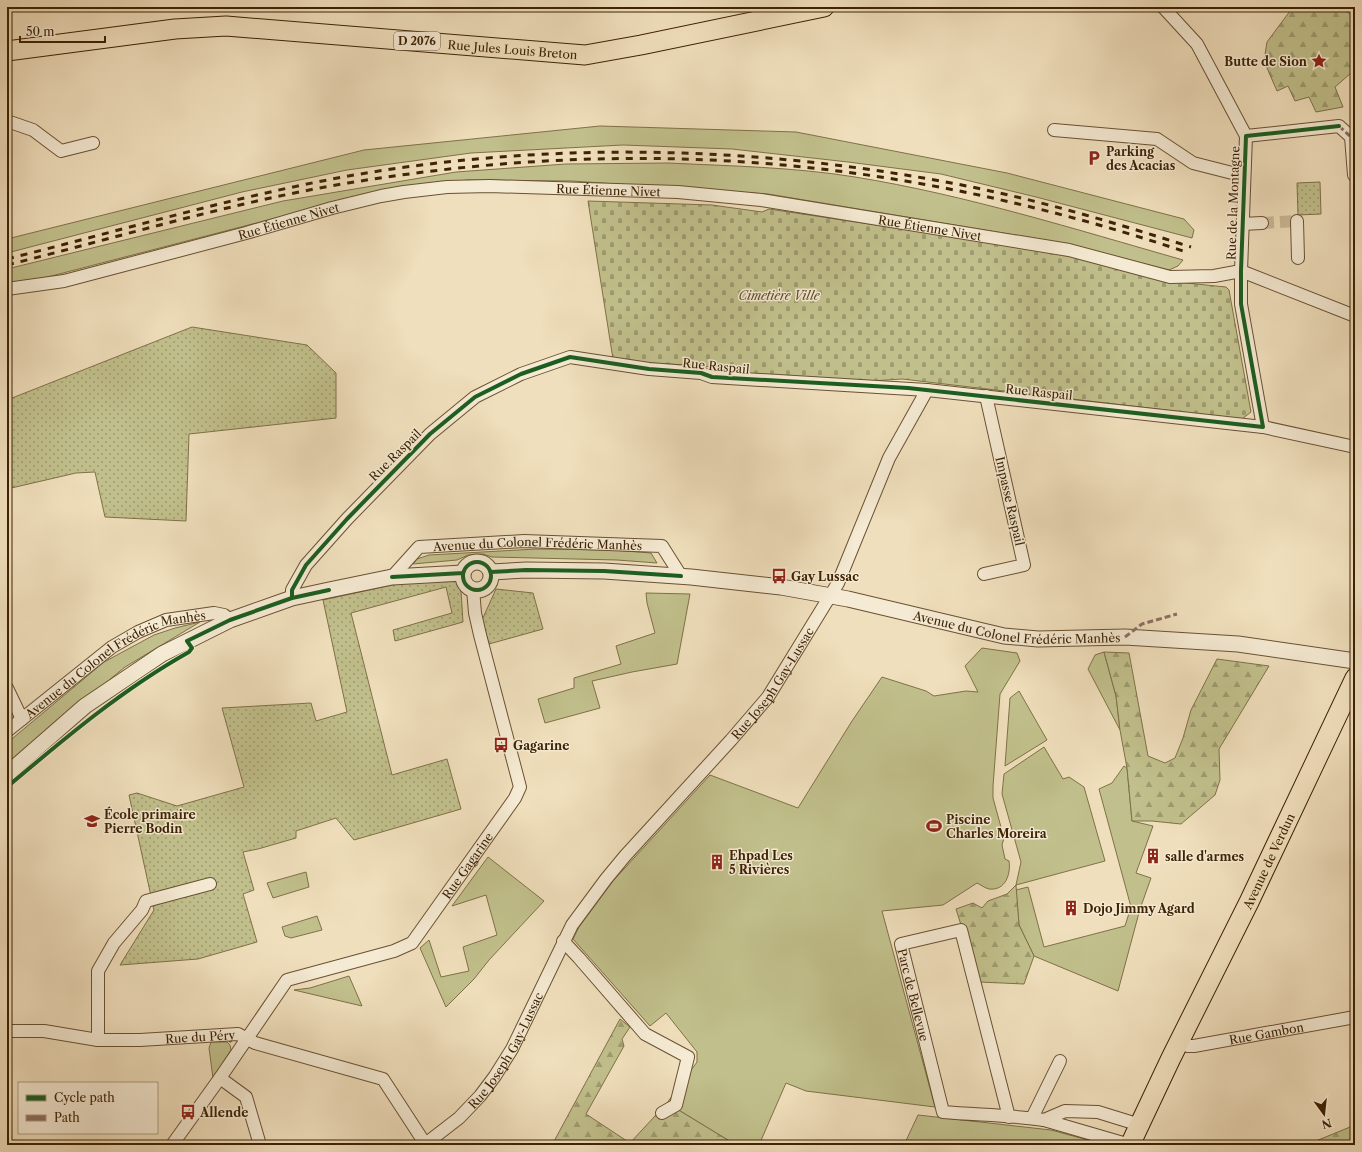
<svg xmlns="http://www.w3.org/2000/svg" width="1362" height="1152" viewBox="0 0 1362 1152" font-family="'Libre Caslon Text',serif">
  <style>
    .grass { fill: #c1c08c; stroke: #7f7148 }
    .forest { fill: url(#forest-firs); stroke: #7f7148 }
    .cemetery { fill: url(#cemetery-stones); stroke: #7f7148 }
    .park { fill: url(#park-dots); stroke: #7f7148 }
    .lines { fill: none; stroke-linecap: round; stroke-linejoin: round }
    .minor-tunnel { stroke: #ccb997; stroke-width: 12; stroke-dasharray: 12 6; stroke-linecap: butt }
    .minor-casing { stroke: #6a5132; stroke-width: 14 }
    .tertiary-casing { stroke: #6a5132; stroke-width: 17 }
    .primary-casing { stroke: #3d2204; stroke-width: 21 }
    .minor { stroke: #f5ead3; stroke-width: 12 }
    .tertiary { stroke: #f5ead3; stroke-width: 15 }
    .primary { stroke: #f0dfbc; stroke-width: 19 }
    .rail { stroke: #3d2204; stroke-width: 3; stroke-dasharray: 7 7; stroke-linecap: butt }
    .quiet { stroke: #8d6e63; stroke-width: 3; stroke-dasharray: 6 3; stroke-linecap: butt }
    .cycleway-casing { stroke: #f5ead3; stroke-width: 6 }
    .cycleway { stroke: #1b5e20; stroke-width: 4 }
    .labels { text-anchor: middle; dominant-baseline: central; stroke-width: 3; stroke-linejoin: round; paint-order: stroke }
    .shield { fill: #f5ead3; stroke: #745e42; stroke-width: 1 }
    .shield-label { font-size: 11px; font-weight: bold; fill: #3d2204 }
    .street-label { font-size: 12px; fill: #3d2204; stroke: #f5ead3 }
    .poi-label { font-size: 12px; font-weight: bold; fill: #3d2204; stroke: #f5ead3; text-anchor: start }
    .park-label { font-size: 12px; font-style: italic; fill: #5e4a26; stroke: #f5ead3 }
  </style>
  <defs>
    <pattern id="forest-firs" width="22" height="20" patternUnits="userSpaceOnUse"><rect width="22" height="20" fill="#c1c08c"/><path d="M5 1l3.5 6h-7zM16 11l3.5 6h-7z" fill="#9e9c70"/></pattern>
    <pattern id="cemetery-stones" width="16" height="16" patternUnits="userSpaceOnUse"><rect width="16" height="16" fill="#c1c08c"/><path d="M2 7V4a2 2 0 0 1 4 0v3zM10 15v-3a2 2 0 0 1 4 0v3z" fill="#9e9c70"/></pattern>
    <pattern id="park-dots" width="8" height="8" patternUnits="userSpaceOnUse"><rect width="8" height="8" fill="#c1c08c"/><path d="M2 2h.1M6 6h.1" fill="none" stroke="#9e9c70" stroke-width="1.8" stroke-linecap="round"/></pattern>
  </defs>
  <rect width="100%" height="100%" fill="#f0dfbc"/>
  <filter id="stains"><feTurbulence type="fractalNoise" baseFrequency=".005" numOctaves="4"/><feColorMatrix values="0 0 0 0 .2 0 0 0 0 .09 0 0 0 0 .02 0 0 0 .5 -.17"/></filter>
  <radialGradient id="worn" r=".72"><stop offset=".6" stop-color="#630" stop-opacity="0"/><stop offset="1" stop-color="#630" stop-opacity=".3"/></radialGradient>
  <path class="grass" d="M600 126 796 132 1007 173 1184 219 1194 230 1192 238 1036 197 941 174 848 162 732 149 623 145 471 153 347 170 242 192 7 253V239L364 150Z
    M668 163C730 166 793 167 855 177 966 195 1074 229 1183 260L1178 266 1169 270 1063 243 768 194 572 181 467 180 380 191 36 280 7 285V269L283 201 456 172 566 164Z
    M536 549 612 550 651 553 657 563 617 560 492 557 483 554 468 555 457 560 413 564 417 559 429 555Z
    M646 593 690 594 677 664 632 672 592 681 600 708 545 723 538 699 574 688V678L621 664 616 646 655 633 647 603Z
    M200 622 125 667 7 764V743L104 662 154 635 175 628Z
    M982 648 1017 653 1020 661 1000 694 993 786V798L1004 838 1002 845 1005 859 1009 861C1011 873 1006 891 989 889 985 888 981 885 977 883L943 905 882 911 935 1107 806 1091 786 1083 759 1145H736L667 1103 697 1062V1052L666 1013 650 1026 573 939 579 927 613 881 710 775 798 808 852 721 882 677 926 691 934 696 966 691 978 692 965 666Z
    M1104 652 1116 696 1120 730 1088 669 1095 655Z
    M1019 691 1047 740 1005 766 1010 698Z
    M1044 747 1063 779 1069 777 1084 787 1105 861 1016 885 1021 862 1002 794 1004 774Z
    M1124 766 1127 768 1132 821 1153 826 1136 873 1151 878 1140 909 1118 991 1034 956 1019 925 1016 890 1028 887 1044 947 1125 926 1131 907 1099 789 1112 783Z
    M488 857 544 901 489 960 474 979 446 1007 420 948 429 940 441 977 469 971 463 947 497 935 486 895 452 906Z
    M306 872 309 887 273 898 267 883Z
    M317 916 322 930 291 938 285 936 282 927Z
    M349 976 362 1006 294 990 310 988Z
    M211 1042H227L230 1045 231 1050 213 1078 209 1048Z
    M918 1115 1051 1130 1107 1145H904Z"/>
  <path class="forest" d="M1293 7C1312 7 1342 3 1355 18V66L1351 73 1335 87 1343 107 1316 112 1309 97 1295 101 1288 86 1277 91 1264 61 1267 42Z
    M1104 652 1129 653 1148 756 1165 763 1175 758 1183 738 1191 710 1217 659 1269 666 1219 749 1220 780 1215 795 1181 824 1152 821H1132L1127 768 1120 730 1116 696Z
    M1016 885 1019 925 1034 956 1024 984 979 982 956 909 973 903 982 908 988 901 1007 894Z
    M620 1019 630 1027 622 1039 624 1046 586 1114 630 1143 667 1103 736 1145H552Z
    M1355 1125V1145H1306Z"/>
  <path class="cemetery" d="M588 201 712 205 762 212 769 209 1069 254 1167 281 1226 287 1229 290 1251 412 1242 419 902 379 854 382 719 374 718 367 636 362 613 359Z"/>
  <path class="park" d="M1320 182 1321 214 1298 215 1297 183Z
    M192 327 307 345 336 373V418L189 434 186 521 105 517 95 472 76 473 7 489V400Z
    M456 580 461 591 463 622 395 641 393 630 452 613 446 587 351 613 392 775 447 759 461 809 354 840 336 818 296 831V838L258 849 243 852 254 890 243 894 257 942 198 959 120 965 154 910 129 795 137 793 177 806 244 787 222 708 311 703 316 721 347 712 323 600 397 584Z
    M496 589 533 593 543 629 489 644 482 620Z"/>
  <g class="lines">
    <path class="minor-tunnel" d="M1262 223 1297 221"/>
    <defs>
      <g id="minor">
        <path d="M1163 7 1197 44 1246 136 1241 271V304L1263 427"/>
        <path d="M7 121 33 130 61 151 93 143"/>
        <path d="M1054 130 1157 139 1193 163 1244 176"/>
        <path d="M1246 136 1339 126 1351 137 1354 175H1355"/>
        <path d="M1297 221 1298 258"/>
        <path d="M1242 224 1262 223"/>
        <path id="s1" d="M7 289 64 281 246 233 332 208 381 196 404 192 447 187 490 186 678 192 761 200 1069 250 1170 277 1214 276 1241 271 1355 316"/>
        <path d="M984 574 1024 565 986 396"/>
        <path id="s2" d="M392 577 419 547 524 541 662 546 681 576"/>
        <path d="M292 598V590L306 565 347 519 430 434 475 397 521 374 570 357 649 369 701 373 712 377 927 390 1263 427 1355 447"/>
        <path d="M7 688 22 719"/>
        <path id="s3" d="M7 731 112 647 138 632 166 620 214 613 224 615 230 620"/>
        <path d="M563 941 579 958 645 1034 688 1057 676 1105 662 1113"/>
        <path id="s4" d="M7 1031H44L98 1040H140L238 1034 255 1043 383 1079 426 1145"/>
        <path d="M98 1040V971L114 943 142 910 146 901 210 884"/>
        <path id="s5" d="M1179 1043 1188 1046H1194L1355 1017"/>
        <path d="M220 1078 246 1097 260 1145"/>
        <path id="s6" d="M1009 1117 961 930 901 944 943 1112C976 1115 1011 1115 1044 1120L1130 1145"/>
        <path d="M1032 1118 1060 1061"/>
        <path d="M1044 1120 1065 1111 1098 1112 1140 1125"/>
        <path id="s7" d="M172 1145 220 1078 287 980 394 951 412 943 515 798 520 787 480 635 475 613 473 589"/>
        <path id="s8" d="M424 1145 459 1118 480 1096 495 1076 512 1049 572 925 606 879 625 856 731 740 768 697 838 583 889 458 927 390"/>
      </g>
      <g id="tertiary">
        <circle cx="477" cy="576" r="14"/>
        <path id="s9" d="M491 572 526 570 604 571 691 577 781 587 848 599 1004 636 1038 639 1125 637 1238 644 1355 661"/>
        <path d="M7 774 85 706 162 654 230 620 292 598 329 590 392 577 463 573"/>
      </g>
      <g id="primary">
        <path id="s10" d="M7 51 175 29 226 26 585 55 641 45 824 7"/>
        <path id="s11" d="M1130 1145 1171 1058 1249 902 1355 678"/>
      </g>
    </defs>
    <use href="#minor" class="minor-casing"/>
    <use href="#tertiary" class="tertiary-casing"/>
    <use href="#primary" class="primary-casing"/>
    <use href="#minor" class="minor"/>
    <use href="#tertiary" class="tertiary"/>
    <use href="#primary" class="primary"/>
    <path class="rail" d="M7 259C119 231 229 198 343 177 544 141 750 145 951 183 1033 198 1112 222 1191 247
      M7 265C120 237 233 202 348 183 458 165 568 156 680 159 853 163 1026 198 1189 253"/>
    <path class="quiet" d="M1339 126 1351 137 1354 175H1355
      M1125 637 1142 624 1177 614"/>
    <defs>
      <path id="cycleway" d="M463 576a14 14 0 1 1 28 0a14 14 0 1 1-28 0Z
        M491 572 526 570 604 571 681 576
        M392 577 463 573
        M292 598V590L306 565 347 519 430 434 475 397 521 374 570 357 649 369 701 373 712 377 908 388 1263 427 1241 304V271L1246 136 1339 126
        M7 787C65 738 123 689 189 652L192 648 187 641 230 620 292 598 329 590"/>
    </defs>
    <use href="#cycleway" class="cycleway-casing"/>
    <use href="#cycleway" class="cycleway"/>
  </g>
  <defs>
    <symbol id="sight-bare" viewBox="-9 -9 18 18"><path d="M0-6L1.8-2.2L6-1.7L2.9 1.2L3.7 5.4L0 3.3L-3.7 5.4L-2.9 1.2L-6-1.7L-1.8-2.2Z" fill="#8f2418" stroke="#f5ead3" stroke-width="2.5" paint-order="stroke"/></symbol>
    <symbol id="parking-bare" viewBox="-9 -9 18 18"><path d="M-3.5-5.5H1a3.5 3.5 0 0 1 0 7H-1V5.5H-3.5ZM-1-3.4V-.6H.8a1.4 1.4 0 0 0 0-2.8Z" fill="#8f2418" stroke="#f5ead3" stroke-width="2.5" paint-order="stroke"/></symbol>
    <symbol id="bus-bare" viewBox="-9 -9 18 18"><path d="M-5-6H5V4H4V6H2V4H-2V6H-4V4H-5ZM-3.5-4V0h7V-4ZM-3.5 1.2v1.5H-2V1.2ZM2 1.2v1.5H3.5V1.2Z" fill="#8f2418" stroke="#f5ead3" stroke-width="2.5" paint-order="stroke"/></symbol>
    <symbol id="school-bare" viewBox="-9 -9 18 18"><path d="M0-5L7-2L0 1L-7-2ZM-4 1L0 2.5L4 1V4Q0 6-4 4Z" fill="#8f2418" stroke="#f5ead3" stroke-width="2.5" paint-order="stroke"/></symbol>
    <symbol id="stadium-bare" viewBox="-9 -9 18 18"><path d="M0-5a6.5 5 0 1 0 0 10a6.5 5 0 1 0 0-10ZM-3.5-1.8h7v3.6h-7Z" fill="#8f2418" stroke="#f5ead3" stroke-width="2.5" paint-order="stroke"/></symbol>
    <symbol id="building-bare" viewBox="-9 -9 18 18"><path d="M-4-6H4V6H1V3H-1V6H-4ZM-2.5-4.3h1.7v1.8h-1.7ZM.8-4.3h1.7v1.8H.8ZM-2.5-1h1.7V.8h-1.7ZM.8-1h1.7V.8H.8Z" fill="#8f2418" stroke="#f5ead3" stroke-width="2.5" paint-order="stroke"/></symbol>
  </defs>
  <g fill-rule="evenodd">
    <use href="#sight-bare" x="1308" y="50" width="22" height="22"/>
    <use href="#parking-bare" x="1083" y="147" width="22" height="22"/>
    <use href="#bus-bare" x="768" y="565" width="22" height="22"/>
    <use href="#bus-bare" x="490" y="734" width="22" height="22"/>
    <use href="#school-bare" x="81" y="810" width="22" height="22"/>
    <use href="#stadium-bare" x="923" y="815" width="22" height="22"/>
    <use href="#building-bare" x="1142" y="845" width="22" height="22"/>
    <use href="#building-bare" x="706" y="851" width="22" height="22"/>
    <use href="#building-bare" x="1060" y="897" width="22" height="22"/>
    <use href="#bus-bare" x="177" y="1101" width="22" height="22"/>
  </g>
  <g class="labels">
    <rect class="shield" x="394" y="32" width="46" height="18" rx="3"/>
    <g class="shield-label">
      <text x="417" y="41">D 2076</text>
    </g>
    <g class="street-label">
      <text stroke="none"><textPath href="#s10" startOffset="508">Rue Jules Louis Breton</textPath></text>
      <text stroke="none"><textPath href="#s1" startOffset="614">Rue Étienne Nivet</textPath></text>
      <text transform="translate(1233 203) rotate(-88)">Rue de la Montagne</text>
      <text stroke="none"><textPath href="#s1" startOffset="290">Rue Étienne Nivet</textPath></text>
      <text stroke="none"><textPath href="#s1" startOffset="938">Rue Étienne Nivet</textPath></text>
      <text transform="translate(716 366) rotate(6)">Rue Raspail</text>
      <text transform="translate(1039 392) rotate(6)">Rue Raspail</text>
      <text transform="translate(395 455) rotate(-45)">Rue Raspail</text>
      <text transform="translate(1010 501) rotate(77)">Impasse Raspail</text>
      <text stroke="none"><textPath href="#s2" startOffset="159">Avenue du Colonel Frédéric Manhès</textPath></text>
      <text stroke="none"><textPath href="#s9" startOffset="531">Avenue du Colonel Frédéric Manhès</textPath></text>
      <text stroke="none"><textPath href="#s3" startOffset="130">Avenue du Colonel Frédéric Manhès</textPath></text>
      <text stroke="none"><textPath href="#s8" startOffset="584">Rue Joseph Gay-Lussac</textPath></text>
      <text stroke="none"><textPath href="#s11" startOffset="316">Avenue de Verdun</textPath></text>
      <text stroke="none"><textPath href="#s7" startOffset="427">Rue Gagarine</textPath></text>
      <text stroke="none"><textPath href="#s6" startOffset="307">Parc de Bellevue</textPath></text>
      <text stroke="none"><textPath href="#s5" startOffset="89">Rue Gambon</textPath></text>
      <text stroke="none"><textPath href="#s4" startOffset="194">Rue du Péry</textPath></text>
      <text stroke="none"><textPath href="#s8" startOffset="127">Rue Joseph Gay-Lussac</textPath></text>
    </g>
    <g class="poi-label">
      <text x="1307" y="61" text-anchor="end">Butte de Sion</text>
      <text x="1106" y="151">Parking<tspan x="1106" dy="14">des Acacias</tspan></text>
      <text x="791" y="576">Gay Lussac</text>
      <text x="513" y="745">Gagarine</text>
      <text x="104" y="814">École primaire<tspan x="104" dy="14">Pierre Bodin</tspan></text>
      <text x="946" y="819">Piscine<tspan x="946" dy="14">Charles Moreira</tspan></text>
      <text x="729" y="855">Ehpad Les<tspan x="729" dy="14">5 Rivières</tspan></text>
      <text x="1165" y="856">salle d'armes</text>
      <text x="1083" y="908">Dojo Jimmy Agard</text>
      <text x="200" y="1112">Allende</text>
    </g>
    <g class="park-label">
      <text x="779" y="295">Cimetière Ville</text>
    </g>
  </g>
  <rect width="1362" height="1152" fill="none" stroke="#f0dfbc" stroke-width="24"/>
  <rect x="8" y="8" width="1346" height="1136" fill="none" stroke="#3d2204" stroke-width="2"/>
  <rect x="12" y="12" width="1338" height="1128" fill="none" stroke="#3d2204"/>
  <rect x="18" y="1082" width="140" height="52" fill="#f5ead3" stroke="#ab9a80"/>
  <rect x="26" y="1095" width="20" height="6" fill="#1b5e20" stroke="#ab9a80"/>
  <text x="54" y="1102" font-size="12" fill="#3d2204">Cycle path</text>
  <rect x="26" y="1115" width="20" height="6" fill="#8d6e63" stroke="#ab9a80"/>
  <text x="54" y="1122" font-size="12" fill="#3d2204">Path</text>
  <g transform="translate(1324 1114) rotate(165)" stroke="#f5ead3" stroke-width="3" paint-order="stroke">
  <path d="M0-3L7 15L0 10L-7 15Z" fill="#3d2204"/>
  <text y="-6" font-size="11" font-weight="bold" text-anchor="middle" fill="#3d2204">N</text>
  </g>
  <path d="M20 36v6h85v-6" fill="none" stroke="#3d2204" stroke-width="2"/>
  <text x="26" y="36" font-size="12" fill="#3d2204" stroke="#f5ead3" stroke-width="3" paint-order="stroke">50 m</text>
  <rect width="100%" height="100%" filter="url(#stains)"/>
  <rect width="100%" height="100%" fill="url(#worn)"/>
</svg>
